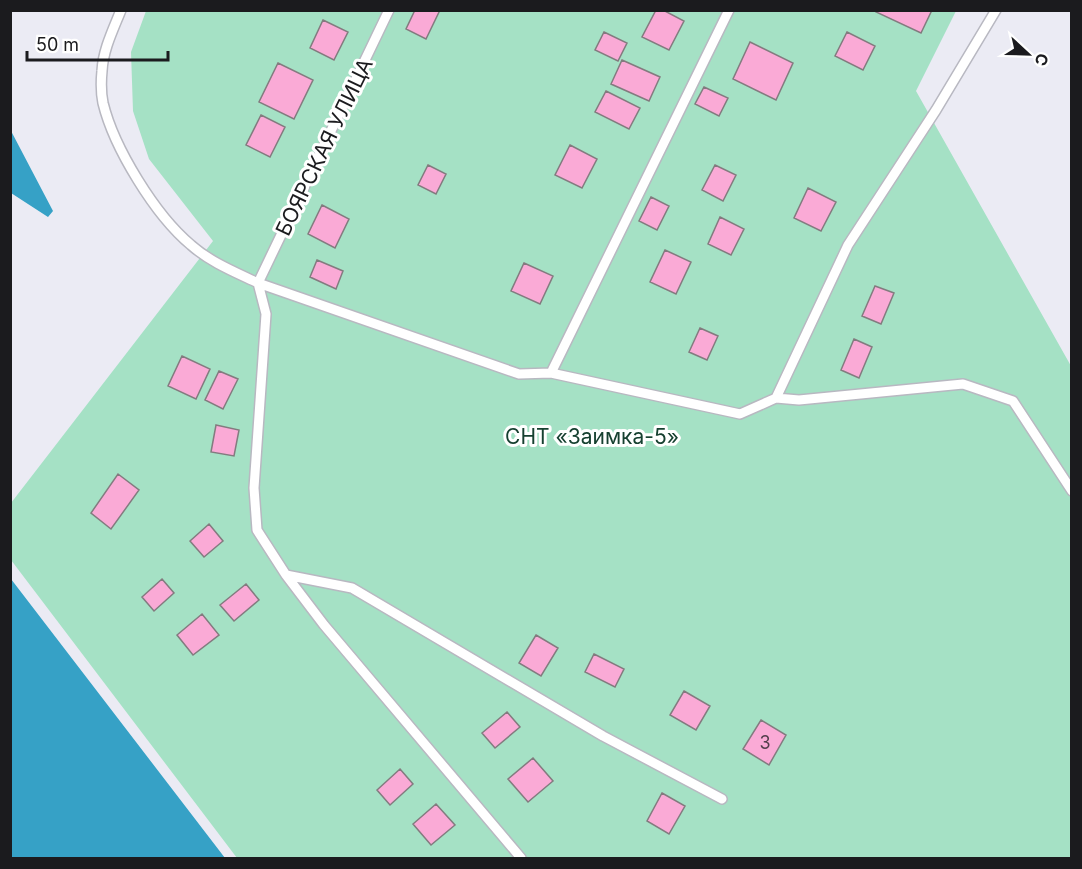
<svg xmlns="http://www.w3.org/2000/svg" width="1082" height="869" viewBox="0 0 1082 869" font-family="Inter,sans-serif">
  <style>
    .green { fill: #a5e1c5 }
    .water { fill: #36a1c6 }
    .building { fill: #faaad6; stroke: #837b7f; stroke-width: 1.5 }
    .lines { fill: none; stroke-linecap: round; stroke-linejoin: round }
    .lane-casing { stroke: #b8b8c1; stroke-width: 12 }
    .lane { stroke: #fff; stroke-width: 9 }
    .labels { text-anchor: middle; dominant-baseline: central; stroke-width: 6; stroke-linejoin: round; paint-order: stroke }
    .number-label { font-size: 18px; fill: #533f4c }
    .street-label { font-size: 21px; fill: #1b1b1e; stroke: #fff }
    .park-label { font-size: 21px; fill: #164030; stroke: #fff }
  </style>
  <rect width="100%" height="100%" fill="#ebebf4"/>
  <path class="green" d="M146 11H956L916 91 1071 366V858H237L11 560V503L213 241 149 159 133 111 131 52Z"/>
  <path class="water" d="M10 129 53 211 48 217 11 193Z
    M11 579 225 858H11Z"/>
  <path class="building" d="M415 10H440L426 39 406 29Z
    M656 10H663L684 21 669 50 642 37Z
    M877 10H932L921 33 876 12Z
    M323 20 348 32 334 60 310 48Z
    M604 32 627 43 618 61 595 50Z
    M847 32 875 46 863 70 835 56Z
    M750 42 793 63 776 100 733 79Z
    M622 60 660 77 649 101 611 84Z
    M278 63 313 80 294 119 259 102Z
    M704 87 728 98 719 116 695 104Z
    M606 91 640 108 629 129 595 112Z
    M261 115 285 127 270 157 246 145Z
    M570 145 597 159 582 188 555 175Z
    M428 165 446 174 436 194 418 185Z
    M715 165 736 175 723 201 702 190Z
    M808 188 836 202 821 231 794 218Z
    M651 197 669 206 657 230 639 221Z
    M322 205 349 219 335 248 308 234Z
    M720 217 744 229 731 255 708 244Z
    M665 250 691 262 676 294 650 282Z
    M317 260 343 271 336 289 310 277Z
    M524 263 553 276 540 304 511 291Z
    M875 286 894 293 881 324 862 316Z
    M700 328 718 336 707 360 689 352Z
    M854 339 872 347 859 378 841 370Z
    M182 356 210 369 196 399 168 386Z
    M219 371 238 379 223 409 205 400Z
    M216 425 239 430 234 456 211 452Z
    M118 474 139 490 111 529 91 513Z
    M209 524 223 541 204 557 190 541Z
    M162 579 174 593 154 611 142 597Z
    M246 584 259 600 234 621 220 605Z
    M202 614 219 635 193 655 177 635Z
    M536 635 558 648 541 676 519 663Z
    M594 654 624 669 615 687 585 672Z
    M684 691 710 706 696 730 670 715Z
    M507 712 520 727 495 748 482 733Z
    M761 720 786 735 769 765 743 749Z
    M533 758 553 781 528 802 508 779Z
    M400 769 413 784 390 805 377 790Z
    M662 793 685 806 669 834 647 821Z
    M436 804 455 825 431 845 413 824Z"/>
  <g class="lines">
    <defs>
      <path id="lane" d="M121 10C113 30 103 50 102 71 101 81 101 93 103 103 114 148 155 215 191 245 210 262 235 272 258 283L519 374 551 373 740 414 776 398 799 400 963 384 1013 401 1072 491
        M258 283 266 314 254 488 257 530 286 575 324 625 521 858
        M258 283 389 10
        M551 373 729 10
        M776 398 848 245 936 110 996 10
        M286 575 352 588 603 736 722 799"/>
    </defs>
    <use href="#lane" class="lane-casing"/>
    <use href="#lane" class="lane"/>
  </g>
  <g class="labels">
    <g class="number-label">
      <text x="765" y="742">3</text>
    </g>
    <g class="street-label">
      <text transform="translate(324 147) rotate(-64)">БОЯРСКАЯ УЛИЦА</text>
    </g>
    <g class="park-label">
      <text x="592" y="436">СНТ «Заимка-5»</text>
    </g>
  </g>
  <rect width="1082" height="869" fill="none" stroke="#1b1b1e" stroke-width="24"/>
  <g transform="translate(1028 54) rotate(112)" stroke="#ffffff" stroke-width="4.5" paint-order="stroke">
  <path d="M0-4.5L10 22L0 15L-10 22Z" fill="#1b1b1e"/>
  <text y="-9" font-size="16" font-weight="bold" text-anchor="middle" fill="#1b1b1e">С</text>
  </g>
  <path d="M27 51v9h141v-9" fill="none" stroke="#1b1b1e" stroke-width="3"/>
  <text x="36" y="51" font-size="18" fill="#1b1b1e" stroke="#ffffff" stroke-width="4.5" paint-order="stroke">50 m</text>
</svg>
